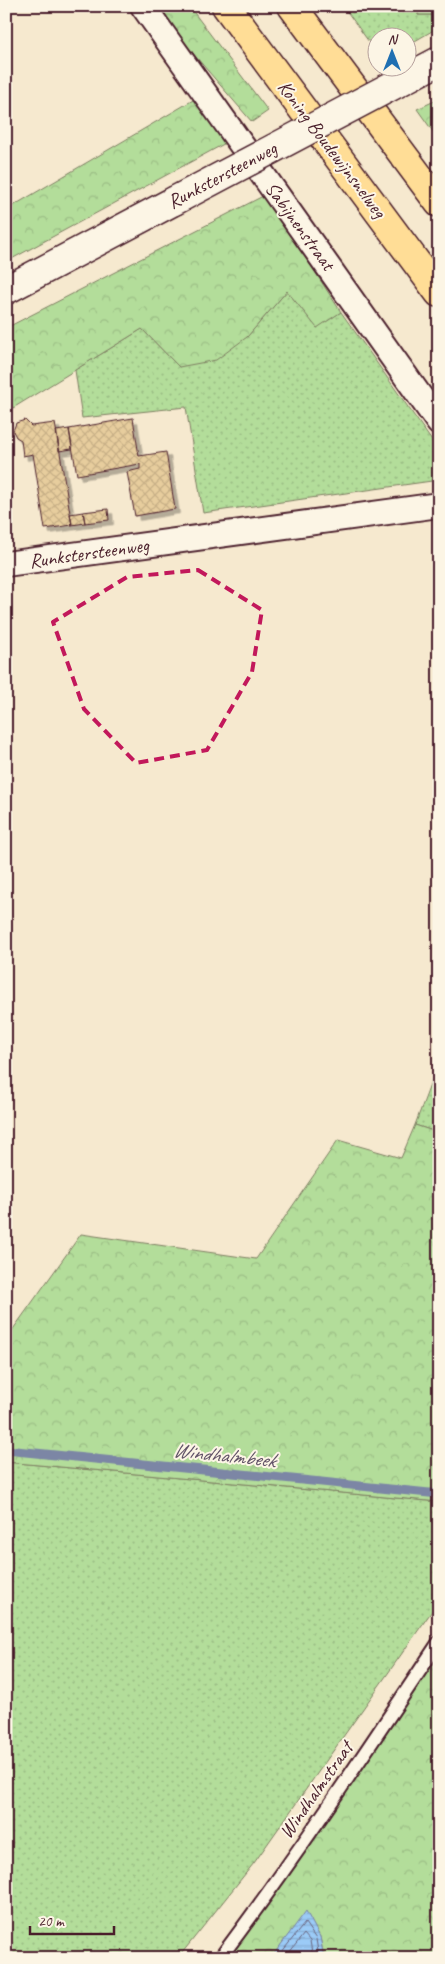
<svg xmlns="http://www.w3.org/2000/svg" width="445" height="1964" viewBox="0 0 445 1964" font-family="Caveat,sans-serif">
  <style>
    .grass { fill: url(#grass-dots); stroke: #7e7e62 }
    .forest { fill: url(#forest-crowns); stroke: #7e7e62 }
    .water { fill: url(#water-rules); stroke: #7b86a5 }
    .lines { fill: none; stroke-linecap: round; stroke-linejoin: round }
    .shore { stroke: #6a647d; stroke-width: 1 }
    .stream { stroke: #7b86a5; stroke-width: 9 }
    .building { fill: url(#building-cross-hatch); stroke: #4a1f2b; filter: url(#shadow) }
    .service-casing { stroke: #4a1f2b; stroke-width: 16 }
    .minor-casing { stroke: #4a1f2b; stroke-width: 28 }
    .tertiary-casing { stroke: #4a1f2b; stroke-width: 31 }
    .motorway-casing { stroke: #4a1f2b; stroke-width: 31 }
    .service { stroke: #fcf5e5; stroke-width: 12 }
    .minor { stroke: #fcf5e5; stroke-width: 24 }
    .tertiary { stroke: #fcf5e5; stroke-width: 28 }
    .motorway { stroke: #ffdd96; stroke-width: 28 }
    .tertiary-bridge-casing { stroke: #4a1f2b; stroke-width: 31; stroke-linecap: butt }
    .tertiary-bridge { stroke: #fcf5e5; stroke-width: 28 }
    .marked { fill: none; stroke: #c2185b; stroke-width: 4; stroke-dasharray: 10 6; stroke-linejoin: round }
    .labels { text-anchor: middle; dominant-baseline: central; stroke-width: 4; stroke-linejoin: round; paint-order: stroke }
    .street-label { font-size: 20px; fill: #4a1f2b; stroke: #fcf5e5 }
    .water-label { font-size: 21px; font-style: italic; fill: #625368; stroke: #fcf5e5 }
  </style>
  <defs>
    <pattern id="grass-dots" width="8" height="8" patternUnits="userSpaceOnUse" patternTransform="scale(1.25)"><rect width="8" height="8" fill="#b3dd9a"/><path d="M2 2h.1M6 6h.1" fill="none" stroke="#9bbd85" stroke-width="1.8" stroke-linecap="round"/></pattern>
    <pattern id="forest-crowns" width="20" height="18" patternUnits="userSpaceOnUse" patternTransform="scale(1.25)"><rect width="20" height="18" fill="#b3dd9a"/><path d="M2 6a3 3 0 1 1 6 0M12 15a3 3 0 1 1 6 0" fill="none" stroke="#9bbd85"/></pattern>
    <pattern id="water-rules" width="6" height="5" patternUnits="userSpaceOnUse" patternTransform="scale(1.25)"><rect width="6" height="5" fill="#9bcbf7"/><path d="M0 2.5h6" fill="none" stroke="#87aed4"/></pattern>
    <pattern id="building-cross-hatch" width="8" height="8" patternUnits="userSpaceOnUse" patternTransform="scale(1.25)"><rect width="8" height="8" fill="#e7cd9d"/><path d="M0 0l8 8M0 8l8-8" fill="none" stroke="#c8b087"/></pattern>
    <filter id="shadow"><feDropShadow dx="4.5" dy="4.5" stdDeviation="0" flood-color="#0004"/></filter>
  </defs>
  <rect width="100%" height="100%" fill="#f6e9cf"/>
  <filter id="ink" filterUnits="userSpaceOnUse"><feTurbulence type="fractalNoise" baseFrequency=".02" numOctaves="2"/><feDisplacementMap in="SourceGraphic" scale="10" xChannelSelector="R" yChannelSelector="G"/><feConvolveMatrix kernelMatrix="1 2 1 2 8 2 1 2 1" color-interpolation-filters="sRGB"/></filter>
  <g filter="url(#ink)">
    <path class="grass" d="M343 6H420L418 15H439V27L408 45V38H378L377 53Z
      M287 291 317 327 341 312 439 451V480L203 513 186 407 82 418 75 370 142 329 179 367 247 337Z
      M439 1061V1133L415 1125Z
      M6 1462 439 1502V1601L254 1863 178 1958H6Z"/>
    <path class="forest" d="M156 6H189L268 111 252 122 196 57Z
      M420 6H439V15H418Z
      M200 96 233 139 6 262V210Z
      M439 99V140L417 109Z
      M265 195 341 312 317 328 287 291 247 337 216 360 179 367 142 329 13 408 6 397V328Z
      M415 1125 439 1133V1502L6 1462V1339L81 1234 256 1259 338 1140 401 1158Z
      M439 1654V1958H324L320 1937 306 1912 271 1958H224L290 1869Z"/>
    <path class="water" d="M306 1911 320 1937 324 1958H271Z"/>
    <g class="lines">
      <path class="shore" d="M277 1958 305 1923 316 1939 319 1958
        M285 1958 304 1934 310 1941 313 1958"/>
      <path class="stream" d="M6 1450 439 1494"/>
    </g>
    <path class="building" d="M133 418 139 456 166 452 175 509 135 516 127 472 140 469V464L77 475 69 429Z
      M25 420 31 426 55 423 72 525 45 529 33 454 23 456 21 440 16 437 13 431 16 423Z
      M69 429 72 449 59 451 56 431Z
      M108 509 109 520 85 523 83 512Z
      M83 512 85 523 72 525 70 514Z"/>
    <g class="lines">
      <defs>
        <path id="service" d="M220 1958C297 1856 368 1748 439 1642"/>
        <path id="minor" d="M143 6 439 423
          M6 564 439 505"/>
        <path id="tertiary" d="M6 290 174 201"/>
        <path id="motorway" d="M226 6 439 293
          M292 6 439 203"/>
      </defs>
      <use href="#service" class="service-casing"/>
      <use href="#minor" class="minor-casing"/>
      <use href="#tertiary" class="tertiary-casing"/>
      <use href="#motorway" class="motorway-casing"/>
      <use href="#service" class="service"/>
      <use href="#minor" class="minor"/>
      <use href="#tertiary" class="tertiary"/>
      <use href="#motorway" class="motorway"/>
      <defs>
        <path id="tertiary-bridge" d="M174 201 439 61"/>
      </defs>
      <use href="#tertiary-bridge" class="tertiary-bridge-casing"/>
      <use href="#tertiary-bridge" class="tertiary-bridge"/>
    </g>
  </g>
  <path class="marked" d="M198 570 262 610 252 672 207 750 136 763 84 709 53 622 127 577Z"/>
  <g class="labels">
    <g class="street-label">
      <text transform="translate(332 149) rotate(53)">Koning Boudewijnsnelweg</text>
      <text transform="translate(222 175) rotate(-28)">Runkstersteenweg</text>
      <text transform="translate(300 226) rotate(54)">Sabijnenstraat</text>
      <text transform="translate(89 553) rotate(-8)">Runkstersteenweg</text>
      <text transform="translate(316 1790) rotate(-55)">Windhalmstraat</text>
    </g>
    <g class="water-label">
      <text transform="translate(224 1455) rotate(6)">Windhalmbeek</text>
    </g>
  </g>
  <rect width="445" height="1964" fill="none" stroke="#fcf5e5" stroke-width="25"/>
  <rect x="12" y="12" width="420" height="1939" fill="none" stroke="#4a1f2b" stroke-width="2" filter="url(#ink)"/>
  <g transform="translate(392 52)"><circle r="24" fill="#fcf5e5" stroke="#b59f9b"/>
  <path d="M0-4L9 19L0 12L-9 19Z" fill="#1f6fb2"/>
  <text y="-8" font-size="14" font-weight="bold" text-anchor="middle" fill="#4a1f2b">N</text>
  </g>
  <path d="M30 1926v8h84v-8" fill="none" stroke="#4a1f2b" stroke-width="2.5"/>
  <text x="38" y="1926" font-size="15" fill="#4a1f2b" stroke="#fcf5e5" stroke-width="4" paint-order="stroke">20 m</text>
</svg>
